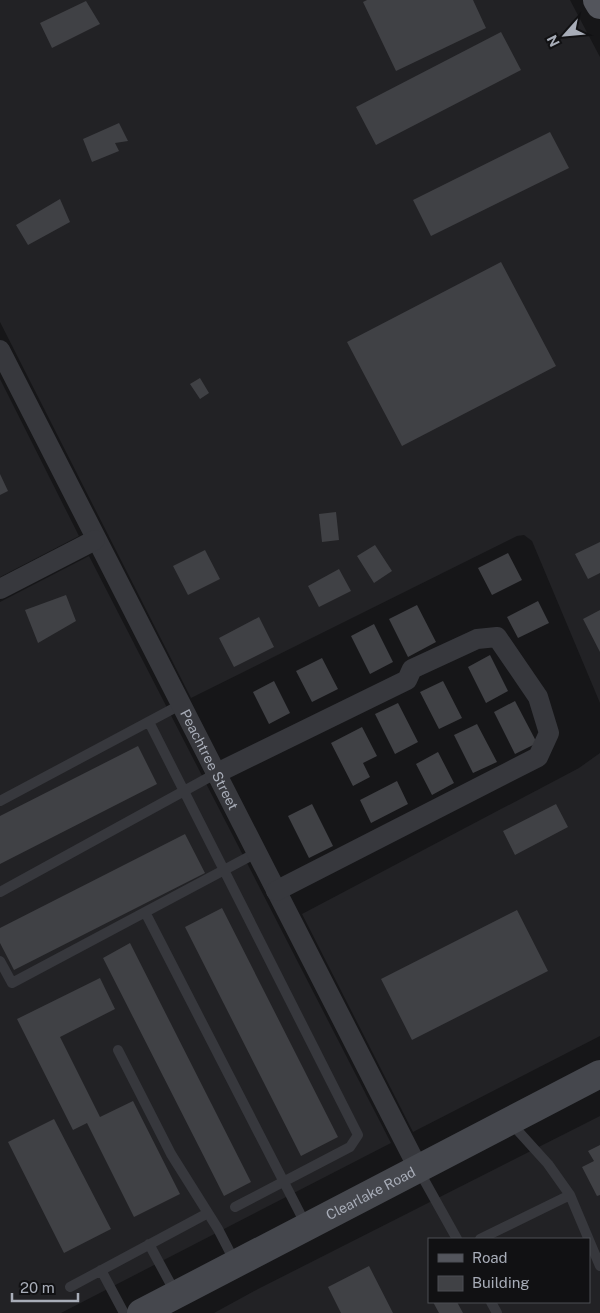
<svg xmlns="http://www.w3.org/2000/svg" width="600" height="1313" viewBox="0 0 600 1313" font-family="'Public Sans',sans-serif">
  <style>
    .built { fill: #222225; fill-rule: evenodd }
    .building { fill: #404145 }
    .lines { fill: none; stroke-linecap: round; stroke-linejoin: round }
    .service { stroke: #37383d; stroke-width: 10 }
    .minor { stroke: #37383d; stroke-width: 20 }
    .secondary { stroke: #45474d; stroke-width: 28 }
    .primary { stroke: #53555c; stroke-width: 28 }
    .labels { text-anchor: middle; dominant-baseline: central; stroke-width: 4; stroke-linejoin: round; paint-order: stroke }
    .street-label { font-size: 14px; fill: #a8adb8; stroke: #111113 }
  </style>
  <rect width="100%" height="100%" fill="#161618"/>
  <path class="built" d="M0 0H570L600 57V703L532 541 524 535 517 536 191 698 0 322Z
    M0 379 79 536 0 577Z
    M89 556 391 1143 61 1313H0V602Z
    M600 753V1036L413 1132 302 914 579 768Z
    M600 1116V1313H214L258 1289ZM429 1239H589V1302H429Z"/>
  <path class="building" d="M367 0H473L486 28 396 71 363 2Z
    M86 1 100 24 52 48 40 23Z
    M501 32 521 70 376 145 356 107Z
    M119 123 128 141 115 143 119 151 92 162 83 139Z
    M550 132 569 168 431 236 413 200Z
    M60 199 70 222 28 245 16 225Z
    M501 262 556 366 402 446 347 342Z
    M200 378 209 393 200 399 190 384Z
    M0 474 8 491 0 495Z
    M336 512 339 540 322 542 319 514Z
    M600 542V573L588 579 575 554Z
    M375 545 392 571 374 583 357 556Z
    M205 550 220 579 188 595 173 566Z
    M508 553 522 580 492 595 478 568Z
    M339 569 351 591 319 607 308 586Z
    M66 595 76 621 38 643 25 610Z
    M538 601 549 623 518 638 507 617Z
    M417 605 436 642 408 657 389 619Z
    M600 610V652L583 619Z
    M259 617 274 647 234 667 219 638Z
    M374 624 393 662 370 674 351 636Z
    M490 655 508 691 486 703 468 667Z
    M322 658 338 689 312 702 296 671Z
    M274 681 290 713 269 724 253 692Z
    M443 681 462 718 439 729 420 692Z
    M515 701 537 743 515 754 494 712Z
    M398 703 418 742 395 754 375 714Z
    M477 724 497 762 473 773 454 735Z
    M362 727 377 756 363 763 370 777 353 786 331 743Z
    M138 746 157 784 0 864V816Z
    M438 752 454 783 432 795 416 764Z
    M397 781 408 804 371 823 360 800Z
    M312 804 333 846 309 858 288 816Z
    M556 804 568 827 515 855 503 831Z
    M185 834 205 873 14 970 0 943V928Z
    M222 908 338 1137 301 1156 185 927Z
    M517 910 548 971 412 1040 381 979Z
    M130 943 251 1182 224 1196 103 958Z
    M100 978 115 1009 60 1037 100 1117 133 1101 180 1194 134 1217 87 1123 73 1130 17 1019Z
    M54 1119 111 1229 64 1253 8 1142Z
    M600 1145V1195L597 1196 582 1167 594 1161 588 1151Z
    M369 1266 393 1313H341L328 1287Z
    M433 1302H457L463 1313H439Z"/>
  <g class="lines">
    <path class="service" d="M149 722 358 1135 350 1147 235 1207
      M0 801 180 705
      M0 892 215 774
      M145 912 306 1225
      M0 961 12 983 256 853
      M118 1050 171 1154 218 1229 235 1262
      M510 1122 548 1164 570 1195 600 1266
      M418 1169 457 1239
      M480 1239 570 1195
      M149 1244 176 1294
      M101 1270 124 1313
      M70 1287 208 1213
      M491 1302 497 1313"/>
    <g class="minor">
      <path id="s1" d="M0 350 418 1168"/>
      <path d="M0 589 95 540"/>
      <path d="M215 774 407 680 412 669 477 639 497 637 538 697 549 733 538 757 276 891"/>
    </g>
    <path class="secondary" id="s2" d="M141 1313 600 1074"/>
    <path class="primary" d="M597 0 600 5"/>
  </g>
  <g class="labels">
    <g class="street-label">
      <text stroke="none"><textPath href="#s1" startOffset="460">Peachtree Street</textPath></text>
      <text stroke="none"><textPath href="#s2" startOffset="259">Clearlake Road</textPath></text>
    </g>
  </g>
  <rect x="428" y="1238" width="162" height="65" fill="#111113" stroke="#4d4f55"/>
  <rect x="438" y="1254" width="25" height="8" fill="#53555c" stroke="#4d4f55"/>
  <text x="472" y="1263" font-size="15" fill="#a8adb8">Road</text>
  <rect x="438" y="1276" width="25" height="15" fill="#404145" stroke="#4d4f55"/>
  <text x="472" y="1288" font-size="15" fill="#a8adb8">Building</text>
  <g transform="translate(565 35) rotate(243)" stroke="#111113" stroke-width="4" paint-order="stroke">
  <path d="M0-4L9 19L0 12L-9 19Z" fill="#a8adb8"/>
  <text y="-8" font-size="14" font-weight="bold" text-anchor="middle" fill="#a8adb8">N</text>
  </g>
  <path d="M12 1293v8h66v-8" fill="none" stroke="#a8adb8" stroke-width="2.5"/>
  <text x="20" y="1293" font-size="15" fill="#a8adb8" stroke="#111113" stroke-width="4" paint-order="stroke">20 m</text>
</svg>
